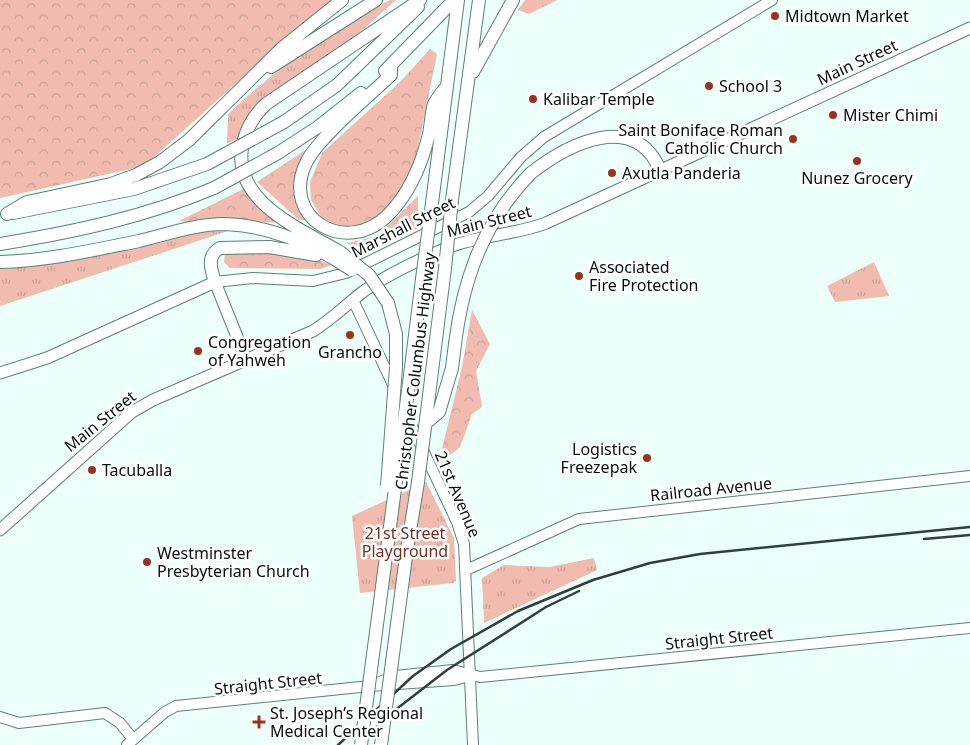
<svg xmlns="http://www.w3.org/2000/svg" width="970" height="745" viewBox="0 0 970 745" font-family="'Noto Sans',sans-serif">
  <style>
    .grass { fill: url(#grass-tufts) }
    .forest { fill: url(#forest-crowns) }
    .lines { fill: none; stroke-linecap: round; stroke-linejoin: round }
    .secondary-casing { stroke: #598278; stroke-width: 12 }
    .primary-casing { stroke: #598278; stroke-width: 13 }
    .highway-casing { stroke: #598278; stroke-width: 14 }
    .secondary { stroke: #fff; stroke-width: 10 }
    .primary { stroke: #fff; stroke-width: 11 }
    .highway { stroke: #fff; stroke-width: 12 }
    .rail { stroke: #303f3b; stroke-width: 2.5 }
    .highway-bridge-casing { stroke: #598278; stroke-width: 14; stroke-linecap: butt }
    .highway-bridge { stroke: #fff; stroke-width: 12 }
    .poi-dot { fill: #9b321e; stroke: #fff; stroke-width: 2 }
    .labels { text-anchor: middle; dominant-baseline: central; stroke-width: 5; stroke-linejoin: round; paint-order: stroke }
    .poi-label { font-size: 16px; fill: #02100d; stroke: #fff; text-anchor: start }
    .street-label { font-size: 16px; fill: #02100d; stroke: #fff }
    .park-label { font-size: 16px; fill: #762d20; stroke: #fff }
  </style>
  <defs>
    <pattern id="grass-tufts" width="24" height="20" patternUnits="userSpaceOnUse" patternTransform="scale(1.25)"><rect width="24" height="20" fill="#f1bbaf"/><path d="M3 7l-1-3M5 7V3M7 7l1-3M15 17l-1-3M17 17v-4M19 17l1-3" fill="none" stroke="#cda095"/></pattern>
    <pattern id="forest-crowns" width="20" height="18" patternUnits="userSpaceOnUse" patternTransform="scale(1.25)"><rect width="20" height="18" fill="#f1bbaf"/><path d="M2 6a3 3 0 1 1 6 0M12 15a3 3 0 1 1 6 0" fill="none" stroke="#cda095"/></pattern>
  </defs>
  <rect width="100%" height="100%" fill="#edfffa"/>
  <path class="grass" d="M390 0H396L359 33 254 109 243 137 227 143 228 114C277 67 330 32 390 0Z
    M525 0H557L529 14 518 10Z
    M228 231 0 306V269L156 244 199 232Z
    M874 262 889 296 835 302 827 286Z
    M426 482 454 538 456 581 453 583 360 593 352 516Z
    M594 558 597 570 484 623 482 578 504 565 550 567Z"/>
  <path class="forest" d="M0 0H335L291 34 144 166 0 198Z
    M430 49 437 54 414 167 388 210 365 228 341 227 322 218 311 200 310 182 322 153 400 82Z
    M310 147 295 189 308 220H299L257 182Z
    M245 188 279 223 224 219 189 222 179 221Z
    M418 196V228L367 254 347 243 377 236Z
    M254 251 302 254 332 265 320 269 230 268 224 262 225 253Z
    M472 310 490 344 476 371 482 407 472 414 460 447 448 457 442 449 462 367Z"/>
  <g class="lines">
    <defs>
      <path id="secondary" d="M215 282 253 278 313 281 346 273 469 212 488 196 521 157 544 137 772 0
        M353 300 395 389
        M405 412 457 522 464 544 473 745
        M466 570 579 519 970 476
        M370 686 395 676 453 670 480 677 970 628
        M0 717 19 723 105 713 120 723 133 739
        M127 745 165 712 176 706 370 686 454 680 470 676"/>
      <path id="primary" d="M0 373 47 358 215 282 246 359
        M0 530 132 412 153 400 313 331C332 319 347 304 364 291 390 273 420 259 449 247 480 235 515 235 546 223L970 28"/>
      <path id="highway" d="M391 66V75C369 96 318 138 306 163 280 218 346 257 388 215 409 194 422 163 429 134 431 125 431 113 434 104 437 98 443 91 447 86
        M271 67 376 0
        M385 71 454 0
        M473 72 513 0
        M284 122 337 85 418 7
        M278 153 318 127 361 93
        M531 173C568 144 635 110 660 170
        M452 200 479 0
        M431 211 458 0
        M13 213 134 189 207 164
        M7 214 27 202 111 184 136 175 160 162 189 140 281 49 342 0
        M0 244C74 232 145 217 214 188
        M340 252C301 229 229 201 243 143 247 127 254 115 266 104L420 0
        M0 262C46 261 94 250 139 241 168 234 195 224 225 224 262 225 301 240 333 258
        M215 282C211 269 206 256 220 248L269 247 316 255
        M388 303 396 334V367
        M408 391 422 279
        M426 423 439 412 452 368 455 344
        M425 427 445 268
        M407 549 418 482"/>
    </defs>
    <use href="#secondary" class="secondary-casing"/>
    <use href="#primary" class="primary-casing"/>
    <use href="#highway" class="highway-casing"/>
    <use href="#secondary" class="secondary"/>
    <use href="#primary" class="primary"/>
    <use href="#highway" class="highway"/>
    <path class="rail" d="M924 539 970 535
      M338 745 413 676 451 649 518 611 593 580 650 563 700 554 970 527
      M359 745 390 714 447 670 546 607 579 591"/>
    <defs>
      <path id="highway-bridge" d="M207 164 284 122
        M214 188 278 153
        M340 252 369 275 388 303
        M333 258 352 270
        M445 268 452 200
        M422 279 431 211
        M455 344C463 279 484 221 531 173
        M418 482 425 427
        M387 486 396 367
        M361 745 408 391
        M381 745 407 549"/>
    </defs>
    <use href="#highway-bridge" class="highway-bridge-casing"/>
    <use href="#highway-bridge" class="highway-bridge"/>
  </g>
  <g class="poi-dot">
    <circle cx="775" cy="16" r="5"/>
    <circle cx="709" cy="86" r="5"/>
    <circle cx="533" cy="99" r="5"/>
    <circle cx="833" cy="115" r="5"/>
    <circle cx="793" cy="139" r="5"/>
    <circle cx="857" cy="161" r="5"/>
    <circle cx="612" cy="173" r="5"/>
    <circle cx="579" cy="276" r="5"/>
    <circle cx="350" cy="335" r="5"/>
    <circle cx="198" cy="351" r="5"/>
    <circle cx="647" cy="458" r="5"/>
    <circle cx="92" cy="470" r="5"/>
    <circle cx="147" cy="562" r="5"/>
    <path d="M256.5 714.5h5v5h5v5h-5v5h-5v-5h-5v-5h5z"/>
  </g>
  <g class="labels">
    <g class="poi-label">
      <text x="785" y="16">Midtown Market</text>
      <text x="719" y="86">School 3</text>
      <text x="543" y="99">Kalibar Temple</text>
      <text x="843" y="115">Mister Chimi</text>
      <text x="783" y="130" text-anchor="end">Saint Boniface Roman<tspan x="783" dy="18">Catholic Church</tspan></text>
      <text x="622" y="173">Axutla Panderia</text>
      <text x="857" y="178" text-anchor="middle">Nunez Grocery</text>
      <text x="589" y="267">Associated<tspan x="589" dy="18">Fire Protection</tspan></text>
      <text x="208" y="342">Congregation<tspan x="208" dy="18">of Yahweh</tspan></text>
      <text x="350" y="352" text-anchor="middle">Grancho</text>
      <text x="637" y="449" text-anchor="end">Logistics<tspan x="637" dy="18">Freezepak</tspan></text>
      <text x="102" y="470">Tacuballa</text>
      <text x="157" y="553">Westminster<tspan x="157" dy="18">Presbyterian Church</tspan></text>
      <text x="270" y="713">St. Joseph’s Regional<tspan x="270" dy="18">Medical Center</tspan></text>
    </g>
    <g class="street-label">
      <text transform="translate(857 62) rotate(-25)">Main Street</text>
      <text transform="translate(489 221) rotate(-14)">Main Street</text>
      <text transform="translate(403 227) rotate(-27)">Marshall Street</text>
      <text transform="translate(415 371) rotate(-83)">Christopher Columbus Highway</text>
      <text transform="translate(100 421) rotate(-39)">Main Street</text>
      <text transform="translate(711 489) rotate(-6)">Railroad Avenue</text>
      <text transform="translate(458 494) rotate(67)">21st Avenue</text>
      <text transform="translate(719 638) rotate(-6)">Straight Street</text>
      <text transform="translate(268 683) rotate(-6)">Straight Street</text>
    </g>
    <g class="park-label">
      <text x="405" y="533">21st Street<tspan x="405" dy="18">Playground</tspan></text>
    </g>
  </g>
</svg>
